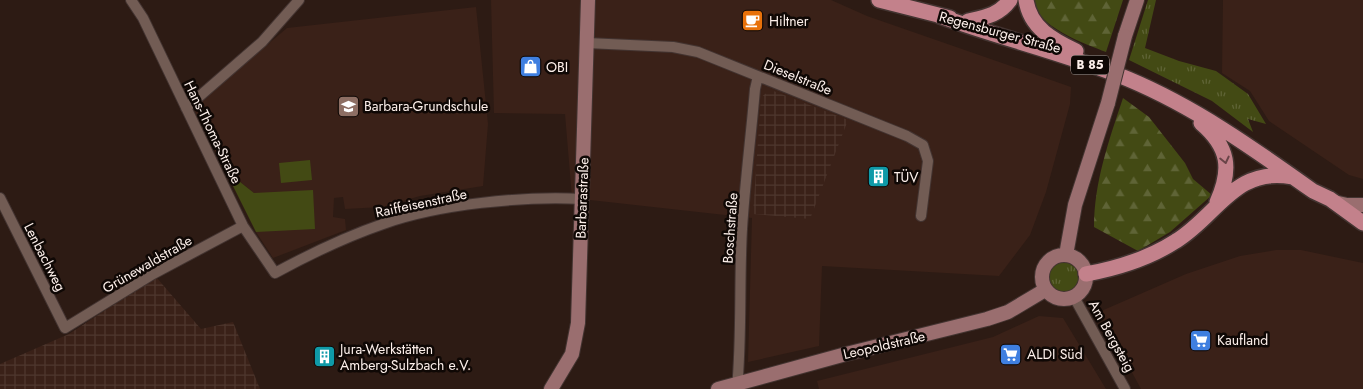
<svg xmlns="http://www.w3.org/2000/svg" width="1363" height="389" viewBox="0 0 1363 389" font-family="Jost,sans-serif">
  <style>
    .built { fill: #3a2118 }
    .industrial { fill: url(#industrial-grid) }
    .grass { fill: url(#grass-tufts) }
    .forest { fill: url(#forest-firs) }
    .green { fill: #434a14 }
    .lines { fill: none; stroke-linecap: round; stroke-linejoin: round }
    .street-casing { stroke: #433431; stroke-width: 12 }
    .secondary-casing { stroke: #433431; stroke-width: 16 }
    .primary-casing { stroke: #433431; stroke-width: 18 }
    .street { stroke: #725c54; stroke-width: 10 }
    .secondary { stroke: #9a6e6f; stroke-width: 14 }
    .primary { stroke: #c3818b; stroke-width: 15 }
    .secondary-bridge-casing { stroke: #433431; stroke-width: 16; stroke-linecap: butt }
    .secondary-bridge { stroke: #9a6e6f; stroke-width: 14 }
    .oneway { stroke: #694448 }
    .labels { text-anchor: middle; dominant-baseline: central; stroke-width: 5; stroke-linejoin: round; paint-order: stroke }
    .shield { fill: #0f0805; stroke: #b6aaa6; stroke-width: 1 }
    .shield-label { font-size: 12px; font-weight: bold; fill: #fdf0eb }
    .poi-label { font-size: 14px; fill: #fdf0eb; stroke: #0f0805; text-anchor: start }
    .street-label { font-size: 14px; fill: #fdf0eb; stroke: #0f0805 }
  </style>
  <defs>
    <pattern id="industrial-grid" width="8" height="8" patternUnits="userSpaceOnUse" patternTransform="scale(1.25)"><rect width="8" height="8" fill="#3a2118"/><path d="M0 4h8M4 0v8" fill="none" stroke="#4e372e"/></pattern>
    <pattern id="grass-tufts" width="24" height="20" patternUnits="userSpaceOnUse" patternTransform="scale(1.25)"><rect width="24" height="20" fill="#434a14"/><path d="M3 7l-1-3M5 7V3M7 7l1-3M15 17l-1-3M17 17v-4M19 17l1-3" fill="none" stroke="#5f6436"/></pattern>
    <pattern id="forest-firs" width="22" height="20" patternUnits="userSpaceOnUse" patternTransform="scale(1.25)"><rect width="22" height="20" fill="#434a14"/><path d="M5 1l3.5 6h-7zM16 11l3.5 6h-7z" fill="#5f6436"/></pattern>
  </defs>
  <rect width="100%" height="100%" fill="#2d1b14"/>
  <path class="built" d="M491 0H831L867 16 1071 87 1070 104 1046 192 1030 235 999 276 822 266 819 346 748 362 752 218 572 198 565 114 494 113Z
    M1223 0H1363V179L1349 175 1269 121 1250 91 1222 73Z
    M476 7 488 124 483 186 420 196 382 207 345 209 343 197 334 198 333 217 345 219 346 230 273 258 256 232 254 193 225 170 193 108 287 28Z
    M1276 250H1301L1363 263V389H1141L1099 312 1186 274 1240 256Z
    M1039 316 1063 318 1106 389H819L817 381 993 337Z"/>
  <path class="industrial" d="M771 90 848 120 810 219 753 214 761 97Z
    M156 277 201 329 233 322 260 389H0V364L69 334Z"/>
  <path class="grass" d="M1148 0H1156L1145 48 1179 61 1216 71 1248 94 1266 124 1248 119 1253 132 1212 101 1129 60Z
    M1048 277a17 17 0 1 1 34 0a17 17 0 1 1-34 0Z"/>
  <path class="forest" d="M1034 0H1123L1106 52C1086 44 1034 26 1034 0Z
    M1123 98 1149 117 1185 163 1193 179 1212 195 1170 232 1138 251 1094 227C1094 182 1109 140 1123 98Z"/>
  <path class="green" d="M310 160 312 180 281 183 279 163Z
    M225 170 254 193 313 190 315 229 256 232Z"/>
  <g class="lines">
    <defs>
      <path id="street" d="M131 0 143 18 243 226 275 273C310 254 345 237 383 224 439 204 523 196 582 199
        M587 43 673 47 698 52 907 136 923 145 928 161 921 216
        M186 108 262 42 299 0
        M0 198 65 328 153 274 243 226
        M1074 297 1125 389
        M737 388C742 336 739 282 742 229 745 182 751 136 755 89L758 76"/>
      <path id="secondary" d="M1125 36 1137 0
        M1334 202 1347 205H1363
        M1042 277a22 22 0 1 1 44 0a22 22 0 1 1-44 0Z
        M1066 255 1075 205 1108 103
        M551 389 572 354 578 323 588 0
        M718 389 846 354 987 319 1008 312 1045 290"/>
      <path id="primary" d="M879 0 950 18
        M1026 0C1030 28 1053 40 1076 51
        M940 16C1002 39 1066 53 1128 79 1195 107 1254 149 1313 191L1330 199 1363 223
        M968 21C986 17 999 15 1010 0
        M1201 123C1229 147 1232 169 1217 202
        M1086 274C1119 268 1148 259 1176 241 1217 216 1235 166 1292 177"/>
    </defs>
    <use href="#street" class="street-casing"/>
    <use href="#secondary" class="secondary-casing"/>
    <use href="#primary" class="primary-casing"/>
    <use href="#street" class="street"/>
    <use href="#secondary" class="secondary"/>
    <use href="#primary" class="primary"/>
    <defs>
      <path id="secondary-bridge" d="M1108 103 1125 36"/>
    </defs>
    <use href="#secondary-bridge" class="secondary-bridge-casing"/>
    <use href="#secondary-bridge" class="secondary-bridge"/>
  </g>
  <defs><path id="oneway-chevron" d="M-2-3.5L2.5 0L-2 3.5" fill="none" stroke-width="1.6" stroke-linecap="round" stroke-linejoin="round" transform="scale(1.25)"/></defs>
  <use class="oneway" href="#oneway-chevron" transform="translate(1225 160) rotate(77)"/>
  <defs>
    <symbol id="cafe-square" viewBox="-11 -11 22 22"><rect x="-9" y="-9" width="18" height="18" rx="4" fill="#e8710a" stroke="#0f0805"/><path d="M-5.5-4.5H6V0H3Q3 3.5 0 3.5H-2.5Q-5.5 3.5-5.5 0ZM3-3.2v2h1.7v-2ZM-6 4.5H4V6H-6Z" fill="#fff"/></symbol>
    <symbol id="shop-square" viewBox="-11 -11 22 22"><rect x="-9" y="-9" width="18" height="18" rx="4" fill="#3f7fe0" stroke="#0f0805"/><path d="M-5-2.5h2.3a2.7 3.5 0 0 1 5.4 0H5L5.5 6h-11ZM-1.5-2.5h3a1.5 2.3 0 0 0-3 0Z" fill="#fff"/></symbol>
    <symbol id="school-square" viewBox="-11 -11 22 22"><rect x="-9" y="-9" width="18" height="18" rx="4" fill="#8d6e63" stroke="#0f0805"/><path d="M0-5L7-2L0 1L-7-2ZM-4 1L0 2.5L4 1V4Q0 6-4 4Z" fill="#fff"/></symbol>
    <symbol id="building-square" viewBox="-11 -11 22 22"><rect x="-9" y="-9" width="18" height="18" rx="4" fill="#0f9aa8" stroke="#0f0805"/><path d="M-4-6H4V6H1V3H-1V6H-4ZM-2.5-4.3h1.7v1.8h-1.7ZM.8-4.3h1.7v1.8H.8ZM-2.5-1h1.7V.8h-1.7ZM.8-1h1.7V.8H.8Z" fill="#fff"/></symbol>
    <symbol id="supermarket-square" viewBox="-11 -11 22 22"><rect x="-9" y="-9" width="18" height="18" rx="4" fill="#3f7fe0" stroke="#0f0805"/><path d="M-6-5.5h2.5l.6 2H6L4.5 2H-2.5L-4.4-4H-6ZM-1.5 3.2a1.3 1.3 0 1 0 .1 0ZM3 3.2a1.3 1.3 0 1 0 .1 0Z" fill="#fff"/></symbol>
  </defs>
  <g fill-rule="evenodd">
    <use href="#cafe-square" x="740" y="8" width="25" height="25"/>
    <use href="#shop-square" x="518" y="54" width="25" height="25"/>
    <use href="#school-square" x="336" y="94" width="25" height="25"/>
    <use href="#building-square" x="866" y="164" width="25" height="25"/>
    <use href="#supermarket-square" x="1188" y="328" width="25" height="25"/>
    <use href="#supermarket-square" x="998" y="342" width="25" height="25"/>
    <use href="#building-square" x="312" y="344" width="25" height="25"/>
  </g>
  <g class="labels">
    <rect class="shield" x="1071" y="55.5" width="38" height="19" rx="4"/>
    <g class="shield-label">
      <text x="1090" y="65">B 85</text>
    </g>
    <g class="poi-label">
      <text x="769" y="21">Hiltner</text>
      <text x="546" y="67">OBI</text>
      <text x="364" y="106">Barbara-Grundschule</text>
      <text x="894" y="177">TÜV</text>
      <text x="1217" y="340">Kaufland</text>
      <text x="340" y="349">Jura-Werkstätten<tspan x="340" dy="16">Amberg-Sulzbach e.V.</tspan></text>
      <text x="1027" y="354">ALDI Süd</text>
    </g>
    <g class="street-label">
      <text transform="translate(1000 32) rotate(15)">Regensburger Straße</text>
      <text transform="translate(798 77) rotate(22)">Dieselstraße</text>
      <text transform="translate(213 132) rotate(64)">Hans-Thoma-Straße</text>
      <text transform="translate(582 198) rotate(-88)">Barbarastraße</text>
      <text transform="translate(421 203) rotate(-12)">Raiffeisenstraße</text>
      <text transform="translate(730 228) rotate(-86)">Boschstraße</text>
      <text transform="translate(45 257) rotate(63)">Lenbachweg</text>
      <text transform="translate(147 264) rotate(-30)">Grünewaldstraße</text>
      <text transform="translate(1112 336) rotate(61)">Am Bergsteig</text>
      <text transform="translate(884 345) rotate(-13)">Leopoldstraße</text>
    </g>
  </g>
</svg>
